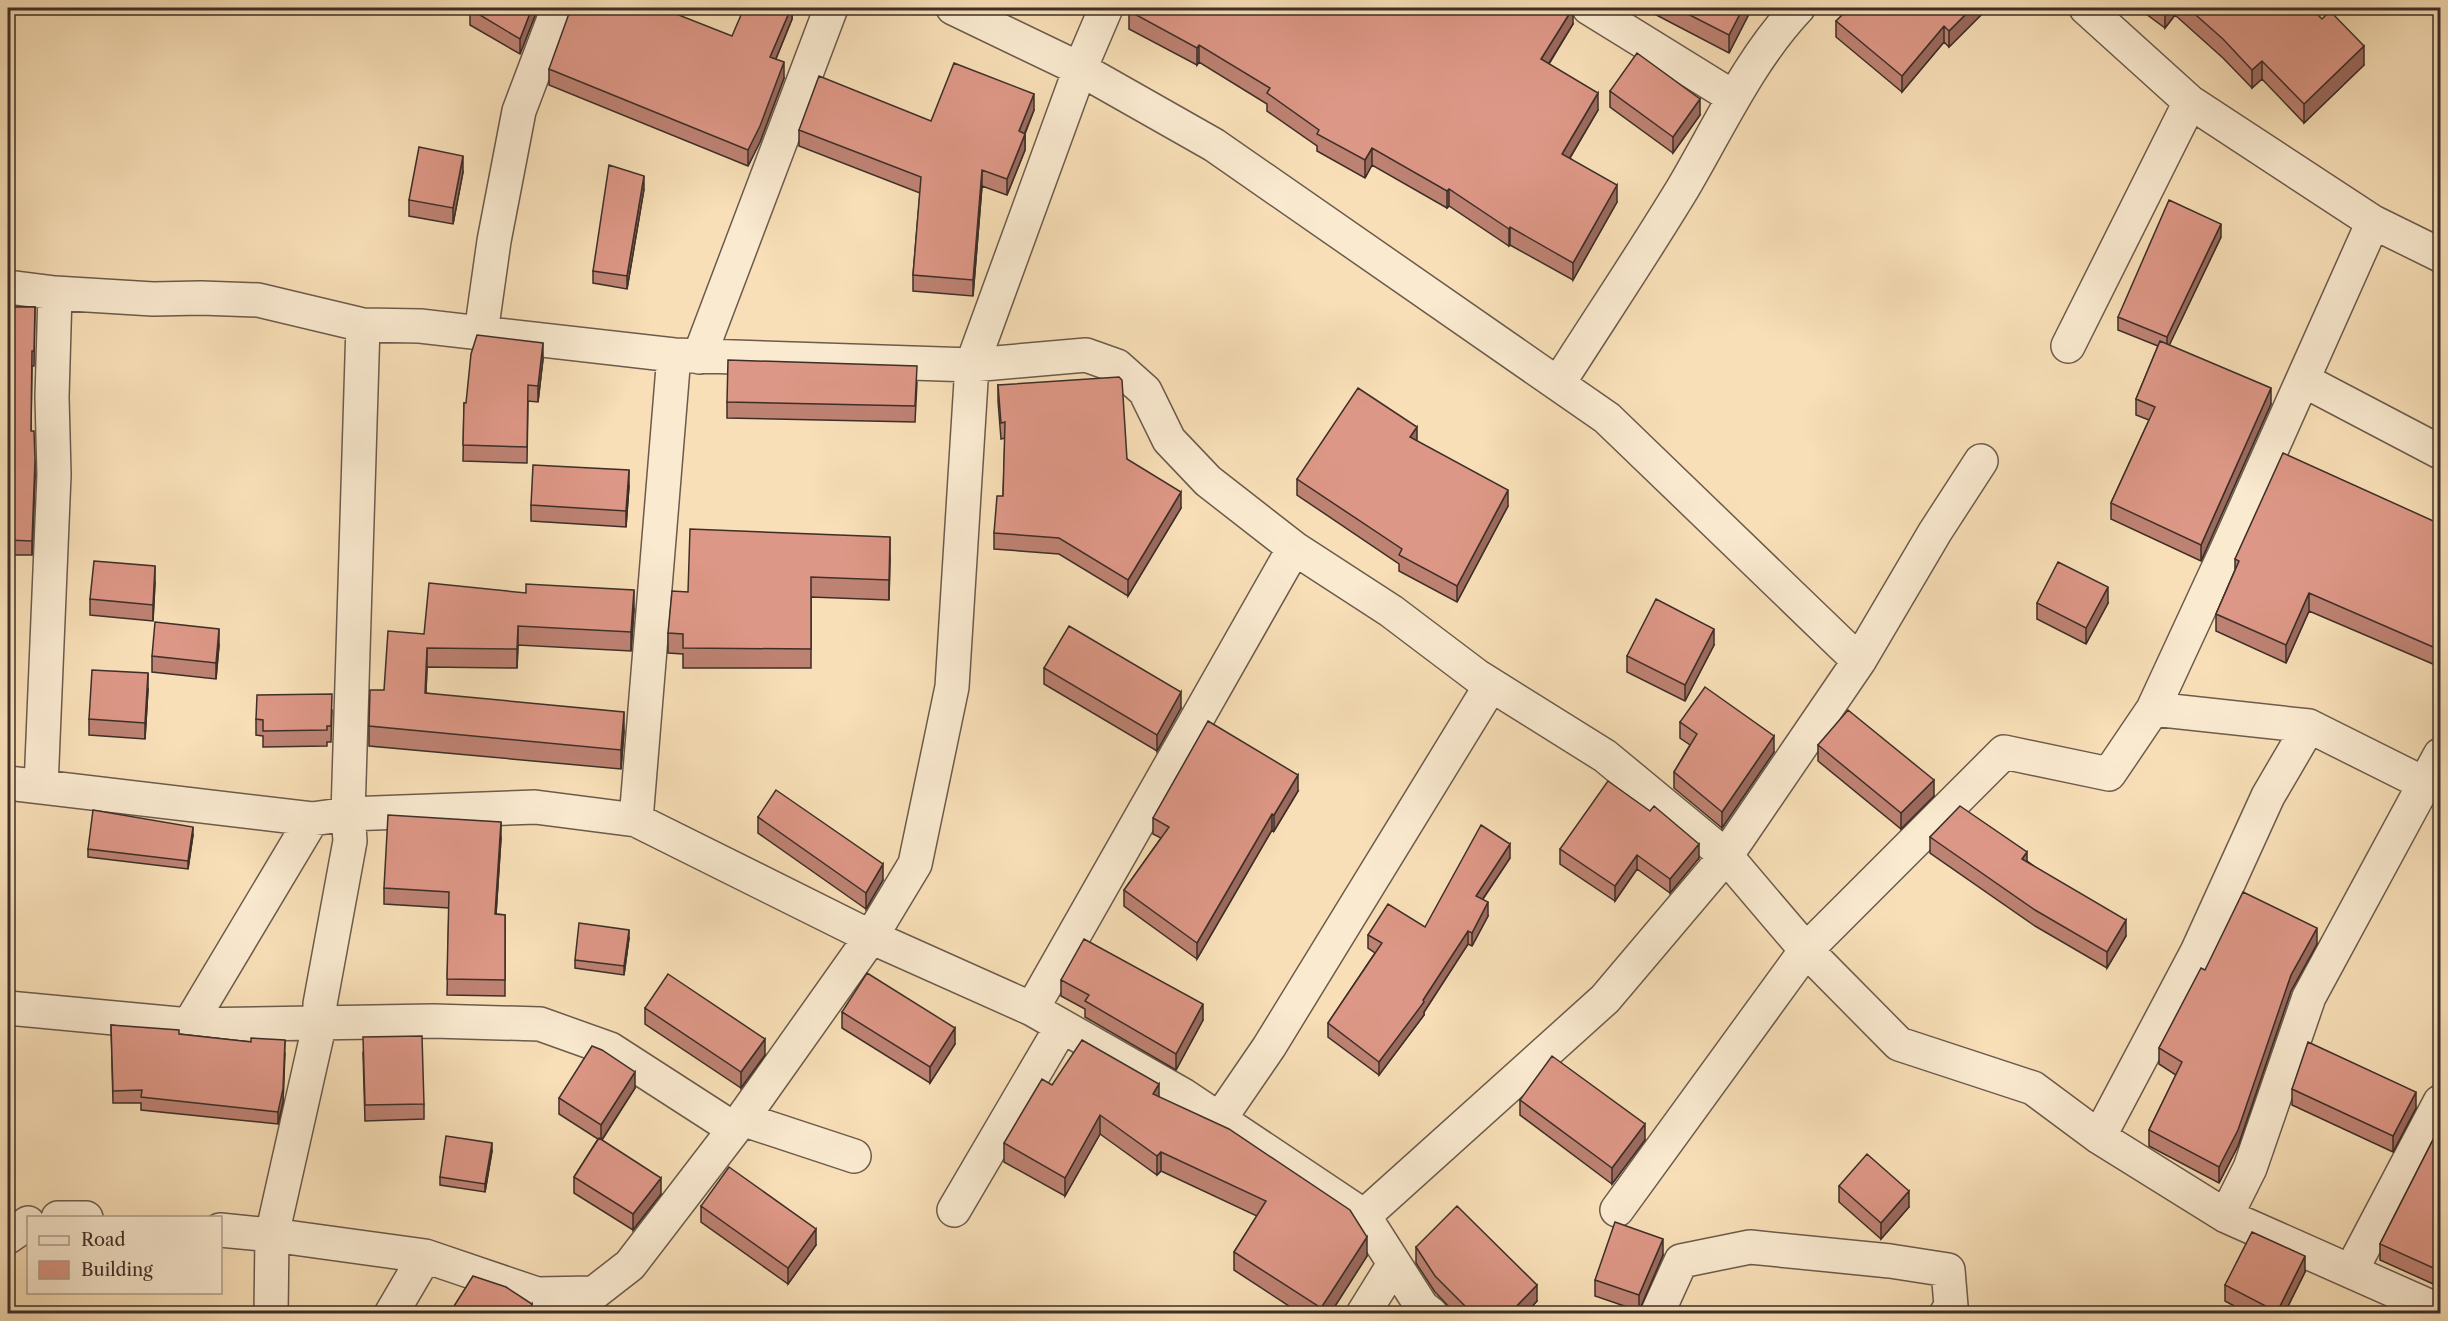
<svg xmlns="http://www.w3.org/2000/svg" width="2448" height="1321" viewBox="0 0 2448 1321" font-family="'Libre Caslon Text',serif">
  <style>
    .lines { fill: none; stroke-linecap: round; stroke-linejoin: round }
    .minor-casing { stroke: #6c5b4c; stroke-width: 36 }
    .minor { stroke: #faead0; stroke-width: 33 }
    .wall { fill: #be8273; stroke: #3d2f28; stroke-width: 1.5 }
    .shaded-wall { fill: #9b6a5e; stroke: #3d2f28; stroke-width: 1.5 }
    .building { fill: #dd9786; stroke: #3d2f28; stroke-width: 1.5 }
  </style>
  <rect width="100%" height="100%" fill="#f8dfb7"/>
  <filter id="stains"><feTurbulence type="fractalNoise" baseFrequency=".00333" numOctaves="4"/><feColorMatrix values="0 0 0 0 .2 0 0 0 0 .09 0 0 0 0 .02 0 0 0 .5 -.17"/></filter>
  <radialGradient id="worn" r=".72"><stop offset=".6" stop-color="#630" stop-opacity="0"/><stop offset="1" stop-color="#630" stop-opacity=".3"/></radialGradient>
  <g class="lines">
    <defs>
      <path id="minor" d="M1106 8 1080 69 1214 145 1558 384C1600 318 1643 254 1683 188 1719 127 1749 60 1798 8
        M1589 8 1733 97
        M2373 222 2440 255
        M8 287 55 293 153 299 201 298 258 300 363 325 420 326 674 355 972 365 1080 69 953 8
        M481 333 494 241 519 111 558 8
        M2068 346 2190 102
        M699 357 831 8
        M2303 380 2440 452
        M1558 384 1607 418 1859 661
        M1294 548 1391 611 1477 676 1605 756 1726 856 1806 950 1899 1044 2033 1088 2099 1137 2226 1216 2250 1168 2309 997 2440 755
        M2309 726 2425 784
        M8 783 312 819 348 814 535 807 636 820 871 937 742 1119 630 1265 594 1293 537 1294 425 1256 391 1314
        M41 787 54 475 52 397 55 293
        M636 820 674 355
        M8 1008 189 1025 312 819
        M1032 1009 1294 548 1208 481 1169 440 1145 391 1117 366 1086 355 972 365 952 687 915 864 871 937 1032 1009 1183 1095 1364 1216 1422 1307 1431 1314
        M189 1025 433 1021 540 1024 610 1049 734 1129
        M742 1119 854 1156
        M1219 1120 1269 1047 1491 685
        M2099 1137 2197 952 2268 796 2309 726 2153 709
        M954 1210 1062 1026
        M1617 1210 1806 950 2004 752 2109 774 2153 709 2228 547 2373 222 2190 102 2086 8
        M1364 1216 1605 999 1726 856 1859 661 1935 532 1981 461
        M2226 1216 2440 1311
        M58 1218H86
        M220 1230 272 1235 320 1022V1004L350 841 348 814 363 325
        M8 1237 28 1223
        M2351 1271 2440 1102
        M271 1314 272 1235 425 1256
        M1363 1314 1394 1264
        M1657 1314 1681 1261 1750 1247 1890 1261 1948 1270 1951 1306 1946 1314"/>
    </defs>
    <use href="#minor" class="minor-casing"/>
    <use href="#minor" class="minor"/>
  </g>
  <path class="wall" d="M471 8H538L520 54 470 25V9Z
    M792 8V19L776 59 784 78 760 142 748 166 549 85V69L732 36Z
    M1643 8H1752L1729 53Z
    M1984 8V12L1949 47 1944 42 1902 92 1836 37V21Z
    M2138 8H2311L2364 65 2304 123 2262 79 2252 88 2223 58 2175 15 2165 28Z
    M1129 11 1573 24 1549 64 1598 110 1570 158 1617 202 1573 280 1510 245 1509 246 1449 206 1447 208 1372 165 1365 178 1317 151V146L1267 111V104L1199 62 1197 65 1129 29Z
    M1610 91 1700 115 1673 153 1610 107Z
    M1034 110 1025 134V150L1007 195 982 186 973 296 913 291V275L920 193 799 146V130L931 121Z
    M463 172 453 224 409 216V200Z
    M644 189 627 289 593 283V271Z
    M2221 237 2169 345 2271 404 2201 561 2111 519V503L2149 420 2136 415V399L2158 346 2118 330V317Z
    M8 307H35L34 366H32L31 431 35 475 32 555H8Z
    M543 359 538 402 528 401 527 463 463 461 464 403H466Z
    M917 382 915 422 727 418V402Z
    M998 385 1127 459 1181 508 1128 596 1059 554 994 549V533L1003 496 1005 438 1001 439 998 401Z
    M1417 441 1508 506 1457 602 1399 571V564L1297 495V479Z
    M629 486 626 527 531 521V505Z
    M2440 524V667L2309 611 2286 663 2216 631V614L2235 570V559Z
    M890 557 889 600 811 597V668H683V654L668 653V633L688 592Z
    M155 582 153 621 90 615V599Z
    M526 593 634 609 631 651 518 645 517 668 427 667 426 693 624 731 621 769 369 746V726L384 690 424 634Z
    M2037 603H2108L2086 644 2037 619Z
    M219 645 216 679 152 672V656Z
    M1714 645 1685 701 1627 672V656Z
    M1044 668 1181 708 1157 751 1044 684Z
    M148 689 145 739 89 735V719Z
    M332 710 331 742H327V746L263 747V736L256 735V719Z
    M1680 722 1774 752 1722 828 1674 788V772L1690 745 1680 738Z
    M1818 745 1934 796 1901 829 1818 761Z
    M1298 791 1274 831 1272 830 1197 959 1124 906V890L1161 838 1153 834V818Z
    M1650 811 1699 858 1670 893 1637 869 1615 901 1560 864V849Z
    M758 817 883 880 866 909 758 833Z
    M193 835 188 869 88 857V849Z
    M1930 837 2027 861 2126 936 2107 968 2035 926 1930 853Z
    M501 838 496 914 505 915V996L447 995 449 908 384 904V888Z
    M1510 858 1483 899 1488 916 1472 946 1468 944 1424 1012V1015L1379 1075 1328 1037V1023L1375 953 1368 948V935L1425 927Z
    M629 938 624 975 575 968V960Z
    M2317 944 2291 991 2238 1146 2219 1183 2149 1146V1130L2176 1075 2159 1064V1048L2205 970Z
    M1061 980 1203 1020 1176 1070 1085 1017V1009L1061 996Z
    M645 1008 765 1055 741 1088 645 1024Z
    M842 1012 955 1044 930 1083 842 1028Z
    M111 1025 179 1034 251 1042 285 1053 283 1102 278 1124 141 1110V1103H113Z
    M363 1053 424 1104V1119L365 1121Z
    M1052 1085 1159 1097 1367 1256 1330 1314H1301L1234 1270V1252L1257 1216 1161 1171 1157 1175 1100 1134 1065 1196 1004 1162V1143Z
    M635 1088 602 1140 661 1194 633 1230 574 1193V1177L598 1139 559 1114V1098Z
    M2292 1089 2416 1108 2393 1152 2292 1105Z
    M1520 1100 1645 1140 1612 1184 1520 1115Z
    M2440 1126V1287L2380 1260V1244Z
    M492 1151 485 1192 440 1185V1177Z
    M1839 1186 1909 1207 1881 1239 1839 1202Z
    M701 1206 816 1245 788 1284 701 1222Z
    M1416 1247 1537 1301 1525 1314H1456L1435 1292 1416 1263Z
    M1663 1255 1639 1311 1595 1296V1280Z
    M2305 1272 2284 1314H2249L2225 1301V1285Z"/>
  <path class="shaded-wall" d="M532 8H538L520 54V39Z
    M791 8H792V19L770 73V57Z
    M1573 8V24L1541 76V59Z
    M1743 8H1752L1729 53V35Z
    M1972 8H1984V12L1949 47V31Z
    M2167 8H2175V15L2165 28V10Z
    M1944 26V42L1902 92V76Z
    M1199 45V62L1197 65V48Z
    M2364 46V65L2304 123V104Z
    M2262 61V79L2252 88V70Z
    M784 62V78L760 142 748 166V150Z
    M1598 93V110L1562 171V154Z
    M1034 94V110L1019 147V131Z
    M1700 99V115L1673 153V137Z
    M1025 134V150L1007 195V179Z
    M1372 148V165L1365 178V160Z
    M463 156V172L453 224V208Z
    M982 170V186L973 296V280Z
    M644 176V189L627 289V276Z
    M1617 185V202L1573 280V263Z
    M1449 189V206L1447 208V191Z
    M2221 224V237L2167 350V337Z
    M1510 227V245L1509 246V229Z
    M543 343V359L538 402V386Z
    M2271 388V404L2201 561V545Z
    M1417 427V443L1410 437Z
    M35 460V475L32 555V541Z
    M629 470V486L626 527V511Z
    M1508 490V506L1457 602V586Z
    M1181 492V508L1128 596V580Z
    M890 537V557L889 600V580Z
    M155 566V582L153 621V605Z
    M2108 587V603L2086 644V628Z
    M634 590V609L631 651V632Z
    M2309 593V611L2286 663V645Z
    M518 626V645L517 668V649Z
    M219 629V645L216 679V663Z
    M1714 629V645L1685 701V685Z
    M427 648V667L425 712V693Z
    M148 673V689L145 739V723Z
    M1181 692V708L1157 751V735Z
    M624 712V731L621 769V750Z
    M1774 736V752L1722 828V812Z
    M1298 775V791L1274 831V815Z
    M1934 780V796L1901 829V813Z
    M1272 814V830L1197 959V943Z
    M501 822V838L495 930V914Z
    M193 827V835L188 869V861Z
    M1510 844V858L1476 909V896Z
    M1699 844V858L1670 893V879Z
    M2027 852V867L2022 859Z
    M1637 855V869L1615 901V886Z
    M883 864V880L866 909V893Z
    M1488 902V916L1472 946V933Z
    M2126 920V936L2107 968V952Z
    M2317 928V944L2291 991 2238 1146 2219 1183V1167L2291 975Z
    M629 930V938L624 975V966Z
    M1468 931V944L1424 1012V1015L1379 1075V1062L1423 1000Z
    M1203 1004V1020L1176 1070V1054Z
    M955 1028V1044L930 1083V1067Z
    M765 1039V1055L741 1088V1072Z
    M285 1040 283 1102 278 1124V1112Z
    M635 1072V1088L601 1141V1125Z
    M1159 1084V1103L1153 1094Z
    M2416 1092V1108L2393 1152V1136Z
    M1100 1115V1134L1065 1196V1178Z
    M1645 1124V1140L1612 1184V1168Z
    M492 1143V1151L485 1192V1184Z
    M1161 1152V1171L1157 1175V1156Z
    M661 1178V1194L633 1230V1214Z
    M1909 1191V1207L1881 1239V1223Z
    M816 1229V1245L788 1284V1268Z
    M1367 1237V1256L1330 1314H1321V1308Z
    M1663 1239V1255L1639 1311V1295Z
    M2305 1256V1272L2284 1314H2277V1312Z
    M1537 1285V1301L1525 1314H1509Z
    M532 1304V1314H526Z"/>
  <path class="building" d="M471 8H532L520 39 470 9Z
    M571 8H661L732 36 744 8H791L770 57 784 62 760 126 748 150 549 69Z
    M1131 8H1573L1541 59 1598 93 1562 154 1617 185 1573 263 1510 227 1509 229 1449 189 1447 191 1372 148 1365 160 1317 134 1319 130 1267 93 1270 88 1199 45 1197 48 1129 11Z
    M1676 8H1743L1729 35Z
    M1849 8H1972L1949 31 1944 26 1902 76 1836 21Z
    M2188 8H2311L2322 19 2330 11 2364 46 2304 104 2262 61 2252 70 2223 39Z
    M1637 53 1700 99 1673 137 1610 91Z
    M954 63 1034 94 1019 131 1025 134 1007 179 982 170 973 280 913 275 921 177 799 130 819 76 931 121Z
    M419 147 463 156 453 208 409 200Z
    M609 165 644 176 627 276 593 271Z
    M2169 200 2221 224 2167 337 2118 317Z
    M8 307H35L34 351H32L31 431H34L35 460 32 541 8 540Z
    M477 335 543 343 538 386 528 385 527 447 463 445 464 403H466L471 354Z
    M2160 341 2271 388 2201 545 2111 503 2155 407 2136 399Z
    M728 360 917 366 915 406 727 402Z
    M1119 377 1122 380 1127 459 1181 492 1128 580 1059 538 994 533 997 496H1003L1005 422 1001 423 998 385Z
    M1358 388 1417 427 1410 437 1508 490 1457 586 1399 555 1402 549 1297 479Z
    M2283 453 2440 524V650L2309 593 2286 645 2216 614 2239 561 2235 559Z
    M533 465 629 470 626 511 531 505Z
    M690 529 890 537 889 580 811 577V649L683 648V634L668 633 672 591 688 592Z
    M94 561 155 566 153 605 90 599Z
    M2058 562 2108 587 2086 628 2037 603Z
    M429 583 526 593V584L634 590 631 632 518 626 517 649 427 648 425 693 624 712 621 750 369 726 370 690H384L388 631 424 634Z
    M1656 599 1714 629 1685 685 1627 656Z
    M155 622 219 629 216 663 152 656Z
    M1069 626 1181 692 1157 735 1044 668Z
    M92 670 148 673 145 723 89 719Z
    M1705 687 1774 736 1722 812 1674 772 1697 734 1680 722Z
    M332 694 331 726H327V730L263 731V720L256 719 257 695Z
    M1848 710 1934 780 1901 813 1818 745Z
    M1208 721 1298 775 1274 815 1272 814 1197 943 1124 890 1169 827 1153 818Z
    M1608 781 1650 811 1654 806 1699 844 1670 879 1637 855 1615 886 1560 849Z
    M776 790 883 864 866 893 758 817Z
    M1960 806 2027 852 2022 859 2126 920 2107 952 2035 910 1930 837Z
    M93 810 193 827 188 861 88 849Z
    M388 815 501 822 495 914 505 915V980L447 979 449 892 384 888Z
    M1481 825 1510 844 1476 896 1488 902 1472 933 1468 931 1423 1000 1424 1002 1379 1062 1328 1023 1382 943 1368 935 1388 904 1425 927Z
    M2243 892 2317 928 2291 975 2238 1130 2219 1167 2149 1130 2182 1062 2159 1048 2201 968 2205 970Z
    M579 923 629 930 624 966 575 960Z
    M1084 939 1203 1004 1176 1054 1085 1001 1089 995 1061 980Z
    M867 973 955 1028 930 1067 842 1012Z
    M668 974 765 1039 741 1072 645 1008Z
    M111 1025 179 1030V1034L251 1042V1038L285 1040 283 1089 278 1112 141 1097 142 1090 113 1091Z
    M422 1036 424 1104 365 1105 363 1037Z
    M1082 1040 1159 1084 1153 1094 1229 1129 1350 1210 1367 1237 1321 1308 1234 1252 1266 1201 1161 1152 1157 1156 1100 1115 1065 1178 1004 1143 1042 1079 1052 1085Z
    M2308 1042 2416 1092 2393 1136 2292 1089Z
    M592 1046 602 1050 635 1072 601 1125 559 1098Z
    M1552 1056 1645 1124 1612 1168 1520 1100Z
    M2440 1126V1271L2380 1244Z
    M446 1136 492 1143 485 1184 440 1177Z
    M599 1138 661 1178 633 1214 574 1177Z
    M1867 1154 1909 1191 1881 1223 1839 1186Z
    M729 1167 816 1229 788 1268 701 1206Z
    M1457 1206 1537 1285 1509 1314H1473L1435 1276 1416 1247Z
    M1615 1222 1663 1239 1639 1295 1595 1280Z
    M2252 1232 2305 1256 2277 1312 2225 1285Z
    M473 1276 506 1287 532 1304 526 1314H449Z"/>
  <rect width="2448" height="1321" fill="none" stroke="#f8dfb7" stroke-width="30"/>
  <rect x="9" y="9" width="2430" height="1303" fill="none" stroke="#3d2f28" stroke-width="3"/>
  <rect x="15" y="15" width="2418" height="1291" fill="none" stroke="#3d2f28" stroke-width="1.5"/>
  <rect x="27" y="1216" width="195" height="78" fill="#faead0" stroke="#ae9f8d" stroke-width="1.5"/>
  <rect x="39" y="1236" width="30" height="9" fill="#faead0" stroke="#ae9f8d" stroke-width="1.5"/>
  <text x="81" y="1246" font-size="18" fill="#3d2f28">Road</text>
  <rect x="39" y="1261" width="30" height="18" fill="#dd9786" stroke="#ae9f8d" stroke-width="1.5"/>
  <text x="81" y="1276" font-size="18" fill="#3d2f28">Building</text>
  <rect width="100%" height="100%" filter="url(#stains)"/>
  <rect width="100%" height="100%" fill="url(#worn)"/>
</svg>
